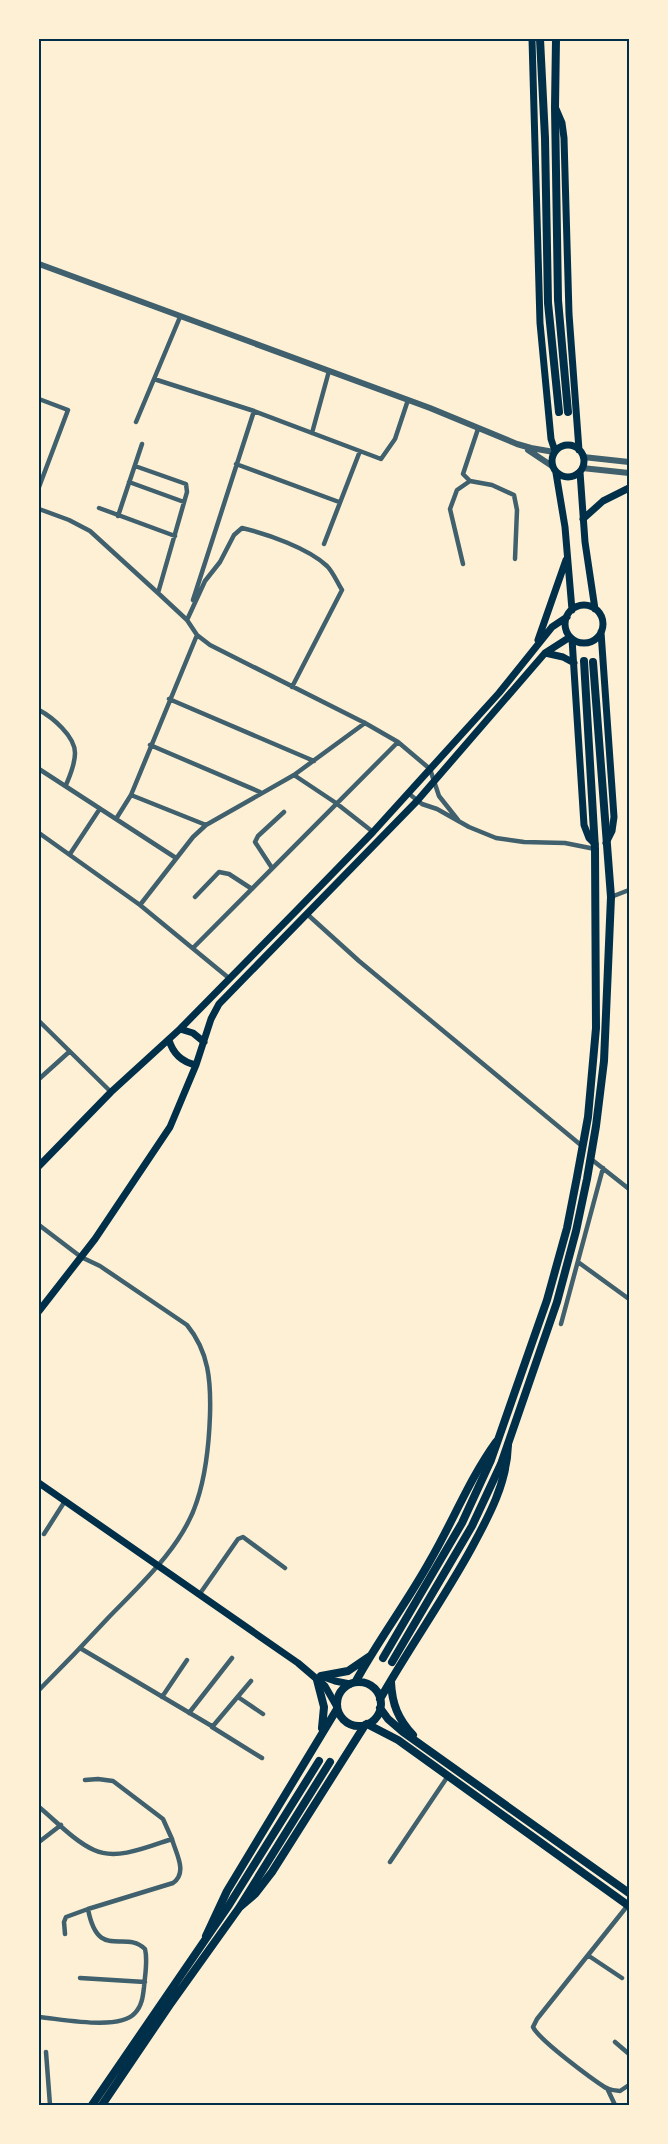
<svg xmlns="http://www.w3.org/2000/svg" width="668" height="2144" viewBox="0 0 668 2144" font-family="Quicksand,sans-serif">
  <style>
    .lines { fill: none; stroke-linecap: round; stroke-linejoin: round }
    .minor { stroke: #3f606c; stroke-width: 4.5 }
    .tertiary { stroke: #3f606c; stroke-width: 6 }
    .secondary { stroke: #003049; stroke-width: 7 }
    .primary { stroke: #003049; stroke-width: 8 }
    .trunk { stroke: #003049; stroke-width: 8 }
    .neatline { fill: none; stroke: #003049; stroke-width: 2 }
  </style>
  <rect width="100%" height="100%" fill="#fdf0d5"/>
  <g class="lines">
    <path class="minor" d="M154 379 254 411 381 459 395 439 408 400
      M39 399 68 410 39 487
      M136 422 180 317
      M478 429 463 474 470 481 492 485 514 495 517 510 515 559
      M312 433 329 371
      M236 464 339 502
      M135 466 186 484 187 492 158 593
      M129 482 184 502
      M99 508 175 536
      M39 509 69 520 90 531 158 593 187 620 197 635 210 645 365 723 398 742 430 769 439 796 458 820
      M118 516 142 444
      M324 544 360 451
      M463 564 450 509 457 490 470 481
      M193 600 254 411
      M187 620 205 581 220 562 234 535 242 528C267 534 308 548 327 566 333 572 337 582 342 590L292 687
      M169 699 314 761
      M39 710C52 717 75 736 75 753 75 765 70 775 66 785
      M150 745 260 792
      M39 769 176 858
      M294 775 336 803 373 832
      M408 793 422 804 437 809 469 827 496 838 524 842 565 843 595 849
      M131 795 206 825
      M116 819 131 795 197 635
      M39 833 140 905 230 979
      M70 854 99 810
      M272 868 255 842 258 836 284 812
      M195 897 219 872 229 874 252 889
      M611 897 629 890
      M140 905 193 837 206 825 294 775 365 723
      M307 914 359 961 582 1146
      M193 948 398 742
      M39 1021 111 1092
      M39 1079 69 1052
      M591 1159 629 1189
      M39 1225 81 1257 100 1266 187 1325C209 1352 211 1381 210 1415 209 1444 206 1474 197 1501 183 1546 141 1584 109 1617 86 1642 63 1666 39 1690
      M578 1262 629 1299
      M561 1324 603 1168
      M44 1534 65 1501
      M199 1595 238 1539 243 1537 285 1568
      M80 1648 210 1725 213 1726 251 1681
      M162 1697 187 1660
      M238 1697 263 1714
      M189 1713 232 1658
      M212 1727 262 1758
      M85 1780 98 1779 113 1781 163 1819 172 1839
      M39 1807C56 1821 74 1841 94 1850 117 1861 150 1846 172 1839 176 1854 188 1872 173 1883L88 1909C98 1962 125 1929 145 1949 148 1960 145 1975 144 1987 143 1996 142 2006 135 2013 119 2031 62 2019 39 2017
      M39 1842 61 1825
      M390 1862 448 1776
      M628 1905 537 2019 533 2027C539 2040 592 2079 606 2088 611 2090 615 2091 620 2091L629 2085
      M65 1934 64 1922 66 1917 88 1909
      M589 1956 622 1978
      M80 1978 145 1982
      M615 2042 629 2054
      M46 2052 50 2105
      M607 2088 615 2105"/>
    <path class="tertiary" d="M39 264 430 408 517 444 531 448 554 452
      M528 450 552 466
      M583 457 629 462
      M582 468 629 473"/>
    <path class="secondary" d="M532 39 540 323 551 439 555 451
      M556 109 562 123 564 138 569 314 579 450
      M552 461a16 16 0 1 1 32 0a16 16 0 1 1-32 0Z
      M580 472 585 542 595 609
      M556 473 565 527 572 610
      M583 519 603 501 629 488
      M565 624a19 19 0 1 1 38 0a19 19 0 1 1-38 0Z
      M601 632 614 817 612 831 606 843
      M572 639 584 825 589 838 595 844
      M538 640 566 560
      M545 653 563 657 574 663
      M180 1029 193 1033 204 1042
      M169 1040C173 1054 182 1062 196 1065
      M39 1166 111 1092 180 1029 298 909 373 832 499 693 552 627 567 617
      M39 1311 95 1239 170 1127 196 1065 211 1019 219 1004 417 801 545 653 570 637
      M39 1483 298 1663 325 1686 337 1707
      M321 1676 335 1681 350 1684"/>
    <path class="primary" d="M321 1676 348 1671 370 1656
      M317 1680 324 1707 322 1728
      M356 1681C379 1639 408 1601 431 1559 453 1521 470 1478 496 1442
      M391 1682C392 1704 398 1719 413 1735
      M337 1704a22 22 0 1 1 44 0a22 22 0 1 1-44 0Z
      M380 1699C409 1648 443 1600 471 1549 489 1516 507 1483 508 1445
      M380 1708 388 1719 403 1732 629 1893
      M367 1724 398 1740 629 1906
      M241 1906 255 1894 272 1872 365 1725
      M206 1936 227 1891 337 1709"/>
    <path class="trunk" d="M540 39 545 138 548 303 559 412
      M556 39 555 107 558 300 568 412
      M383 1658 462 1523 491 1460 547 1300 567 1228 577 1177 588 1117 596 1028 595 849 584 661
      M392 1662 472 1526 501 1464 557 1302 576 1231 587 1179 596 1126 604 1061 611 897 593 662
      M92 2105 229 1905 319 1761
      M102 2105 169 2006 239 1908 330 1762"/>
  </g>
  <rect width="668" height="2144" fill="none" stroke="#fdf0d5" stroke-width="81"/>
  <rect x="40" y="40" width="588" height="2064" class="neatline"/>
</svg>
